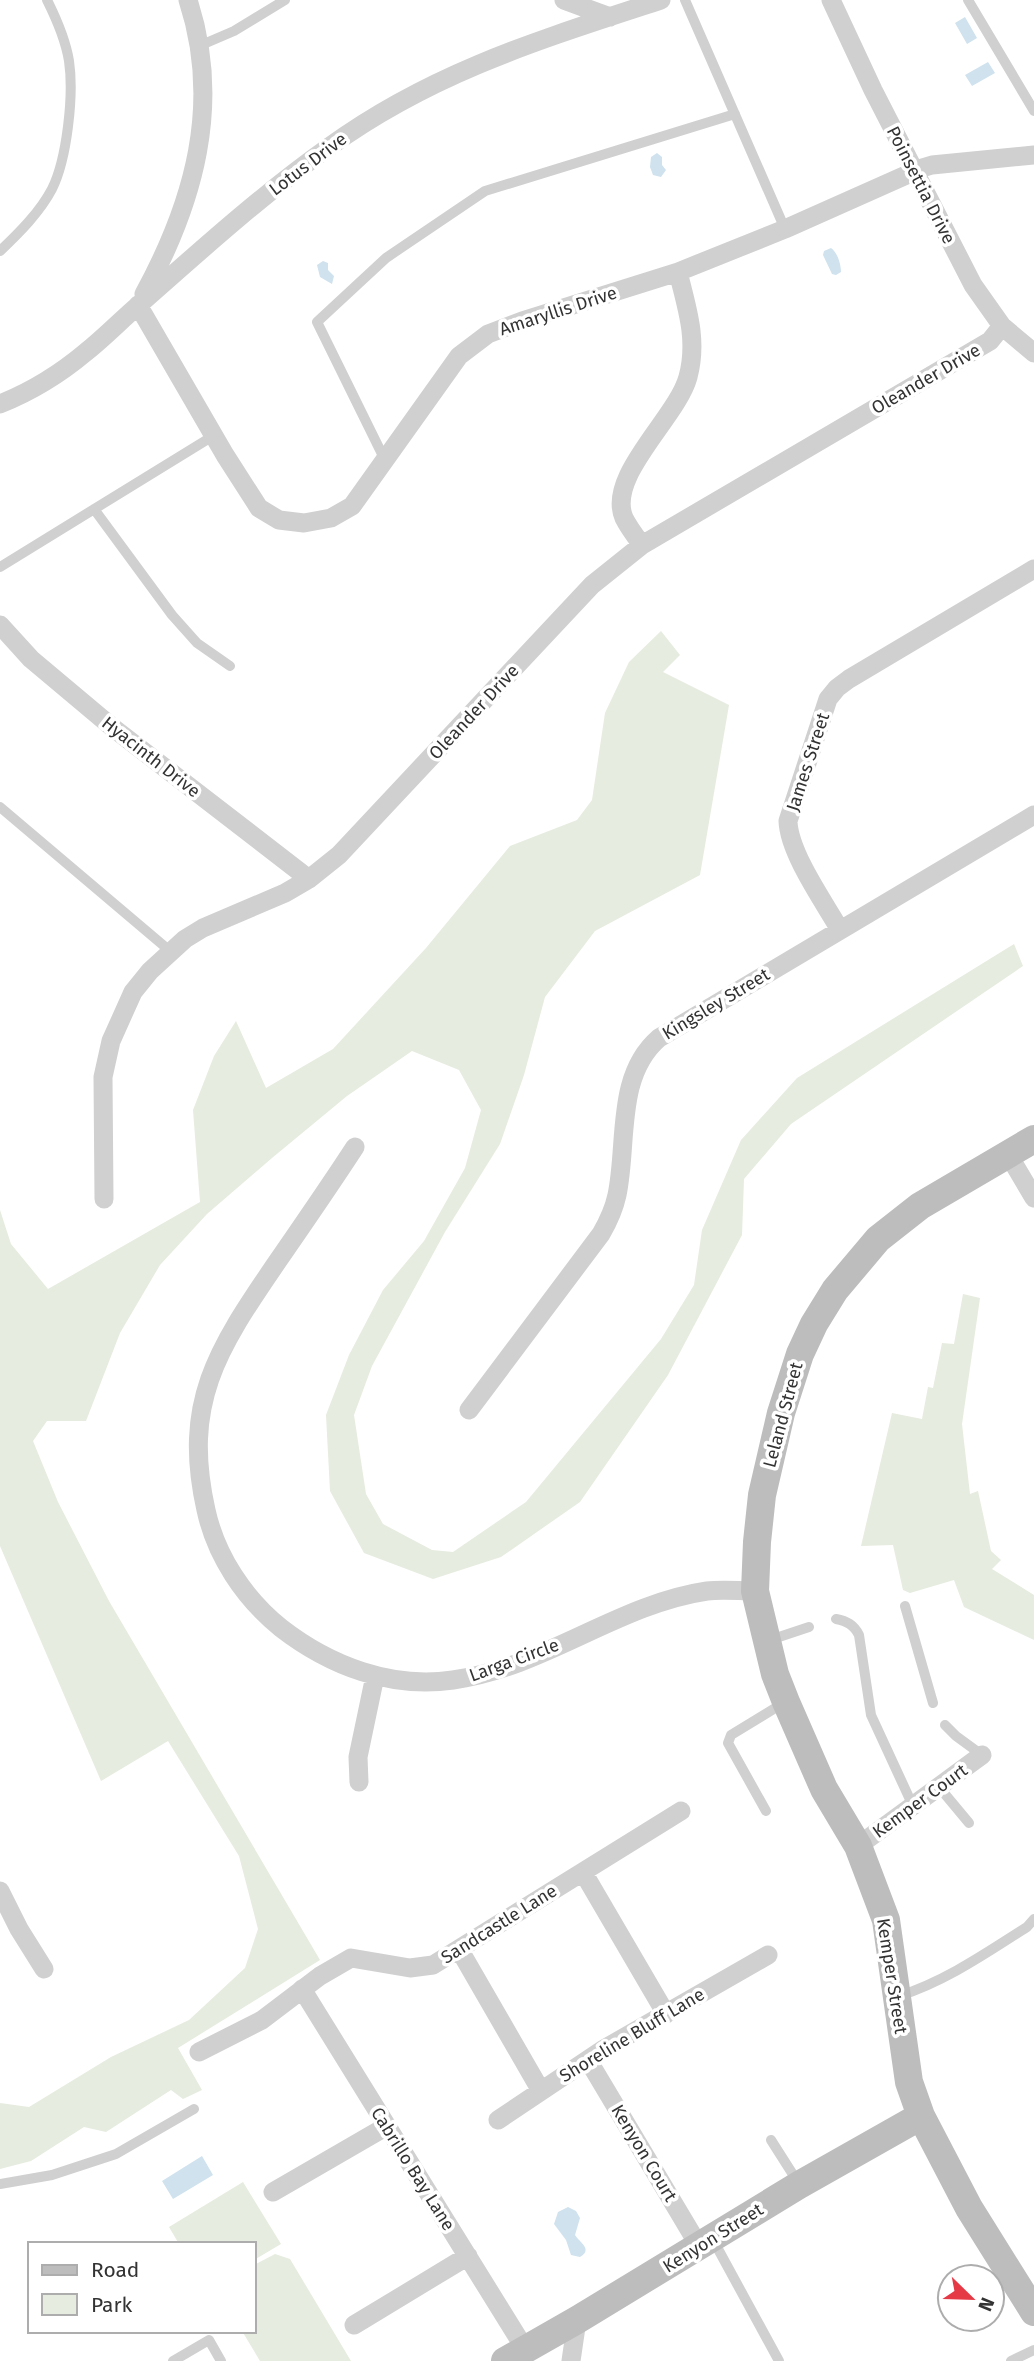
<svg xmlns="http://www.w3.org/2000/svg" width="1034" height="2361" viewBox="0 0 1034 2361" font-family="'Fira Sans',sans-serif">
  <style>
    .green { fill: #e6ecdf }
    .water { fill: #cfe2ee }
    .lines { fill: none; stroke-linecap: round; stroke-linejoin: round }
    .lane { stroke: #d0d0d0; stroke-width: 10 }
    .street { stroke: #d0d0d0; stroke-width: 19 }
    .secondary { stroke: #bdbdbd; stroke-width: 28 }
    .labels { text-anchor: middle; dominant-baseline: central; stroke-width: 7; stroke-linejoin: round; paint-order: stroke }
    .street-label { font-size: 18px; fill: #333; stroke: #fff }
  </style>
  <rect width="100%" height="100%" fill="#fff"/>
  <path class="green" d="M661 631 680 655 663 672 729 705 700 875 595 931 545 997 524 1075 500 1144 445 1232 372 1366 354 1415 366 1494 383 1524 432 1550 453 1552 526 1502 661 1339 694 1285 702 1230 741 1140 797 1078 1014 944 1023 966 791 1124 744 1179 742 1235 668 1375 580 1502 501 1557 433 1579 364 1553 330 1491 326 1415 349 1355 383 1290 424 1241 465 1168 481 1110 459 1070 412 1051 347 1096 272 1158 207 1214 160 1265 120 1333 86 1421H47L33 1441 58 1502 109 1601 320 1960 178 2048 202 2090 183 2099 171 2090 106 2132 84 2127 31 2161 0 2169V2103L29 2107 111 2057 189 2020 245 1968 258 1929 239 1856 168 1741 101 1781 0 1546V1210L11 1244 48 1289 200 1202 193 1110 214 1056 236 1021 266 1088 333 1049 426 948 510 846 577 820 592 800 605 713 629 662Z
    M963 1294 980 1298 962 1424 970 1494 978 1491 991 1551 1001 1560 992 1569 1034 1595V1640L964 1607 954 1580 910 1593 903 1590 893 1545 861 1546 892 1413 922 1419 928 1387 933 1388 942 1343 954 1344Z
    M243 2182 281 2244 254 2260V2244H179L169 2227Z
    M275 2254 290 2259 351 2361H260L242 2331H254V2265Z"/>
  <path class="water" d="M965 17 977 38 967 44 955 23Z
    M988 62 995 73 972 86 965 75Z
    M657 153 662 157V165L666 170 661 177 653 175 650 167 651 157Z
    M831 248C838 253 841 265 841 272L836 275 832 274 823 255 824 251Z
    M323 261 328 263V270L334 276 332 284 320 277 317 265Z
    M202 2156 213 2175 173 2199 162 2181Z
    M568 2207 576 2211 580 2218 575 2235C580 2243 593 2249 580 2257L571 2255 566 2240 554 2224 558 2212Z"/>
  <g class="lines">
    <path class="lane" d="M685 0 785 229
      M968 0 1034 111
      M199 46 234 31 285 0
      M0 251C19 233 40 212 52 189 67 159 74 95 69 61 66 42 56 18 47 0
      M384 458 317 322 386 258 485 191 735 114
      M94 509 172 615 197 643 230 666
      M0 567 213 436
      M0 807 170 951
      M905 1606 933 1703
      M836 1619C847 1621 854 1625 859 1635L871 1715 913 1806
      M770 1640 809 1627
      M945 1725 956 1736 982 1755
      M939 1787 969 1823
      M766 1811 728 1743 731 1735 785 1702
      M899 1996C946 1981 986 1953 1027 1927L1034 1919
      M771 2140 799 2184
      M0 2184 52 2175 116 2154 194 2109
      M712 2238 779 2361
      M173 2361 209 2340 221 2361
      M1011 2361 1034 2350"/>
    <path class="street" d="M564 0 610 17
      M831 0 873 90 973 285 1002 326 1034 353
      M144 294C194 202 222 104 188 0
      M138 305 225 455 259 508 279 520 304 523 331 518 352 506 459 356 488 334 522 321 678 272 785 229 922 168 932 165 1034 155
      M0 404C30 392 61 373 86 352 105 337 122 319 141 303 202 249 263 194 329 147 432 72 542 39 661 0
      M642 545C636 537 629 528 624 518 606 476 677 418 688 377 698 340 687 308 678 272
      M0 625 31 659 112 727 309 879
      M840 930C824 902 789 853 788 821L828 699 837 688 849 679 1034 569
      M355 1147C329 1187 302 1226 275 1265 217 1350 182 1403 206 1510 216 1556 244 1598 281 1628 330 1666 391 1689 453 1680 543 1668 618 1604 707 1591 723 1589 739 1591 755 1591
      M1008 1154 1034 1198
      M104 1199 103 1077 111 1041 133 992 150 971 185 939 203 928 285 893 309 879 339 855 592 585 642 545 990 341 1002 326
      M469 1410 601 1234C608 1222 614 1209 617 1195 628 1143 615 1076 659 1038L1034 815
      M359 1782 358 1757 375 1676
      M858 1846 982 1755
      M583 1872 666 2014
      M0 1891 19 1929 44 1969
      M459 1949 541 2091
      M302 1989 525 2349
      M199 2052 262 2020 320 1976 351 1958 410 1968 433 1965 681 1811
      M588 2060 699 2246
      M498 2120 604 2049 768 1955
      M273 2192 387 2126
      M354 2325 468 2256
      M571 2361 577 2320"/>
    <path class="secondary" d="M1034 1139 920 1206 878 1239 835 1290 814 1324 800 1354 781 1413 762 1495 757 1542 755 1591 775 1674 786 1702 824 1789 858 1846 886 1920 909 2082 921 2116 969 2208 1034 2312
      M505 2361 577 2320 799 2185 921 2116"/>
  </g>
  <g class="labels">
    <g class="street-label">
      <text transform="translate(308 164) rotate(-37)">Lotus Drive</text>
      <text transform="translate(921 185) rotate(63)">Poinsettia Drive</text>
      <text transform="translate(558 311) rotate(-18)">Amaryllis Drive</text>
      <text transform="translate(926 379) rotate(-30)">Oleander Drive</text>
      <text transform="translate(474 712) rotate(-47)">Oleander Drive</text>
      <text transform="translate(151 757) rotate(38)">Hyacinth Drive</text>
      <text transform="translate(808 762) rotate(-72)">James Street</text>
      <text transform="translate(716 1004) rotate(-31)">Kingsley Street</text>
      <text transform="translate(783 1415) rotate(-75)">Leland Street</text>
      <text transform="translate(514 1660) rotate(-20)">Larga Circle</text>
      <text transform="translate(920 1801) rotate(-36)">Kemper Court</text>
      <text transform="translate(499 1924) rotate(-32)">Sandcastle Lane</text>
      <text transform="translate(892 1976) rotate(81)">Kemper Street</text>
      <text transform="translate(632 2035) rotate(-31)">Shoreline Bluff Lane</text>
      <text transform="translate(644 2153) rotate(59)">Kenyon Court</text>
      <text transform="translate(413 2169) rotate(58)">Cabrillo Bay Lane</text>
      <text transform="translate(713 2238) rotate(-32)">Kenyon Street</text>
    </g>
  </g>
  <rect x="28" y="2242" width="228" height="91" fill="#ffffff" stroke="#adadad" stroke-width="2"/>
  <rect x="42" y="2265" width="35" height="10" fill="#bdbdbd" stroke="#adadad" stroke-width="2"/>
  <text x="91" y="2277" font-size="21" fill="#333333">Road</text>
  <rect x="42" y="2294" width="35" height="21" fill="#e6ecdf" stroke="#adadad" stroke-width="2"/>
  <text x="91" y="2312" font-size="21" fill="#333333">Park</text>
  <g transform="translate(971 2298) rotate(113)"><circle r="33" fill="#ffffff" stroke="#adadad" stroke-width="2"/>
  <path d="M0-5L12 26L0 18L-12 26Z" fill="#e63946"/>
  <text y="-10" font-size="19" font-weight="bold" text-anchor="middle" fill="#333333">N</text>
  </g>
</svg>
